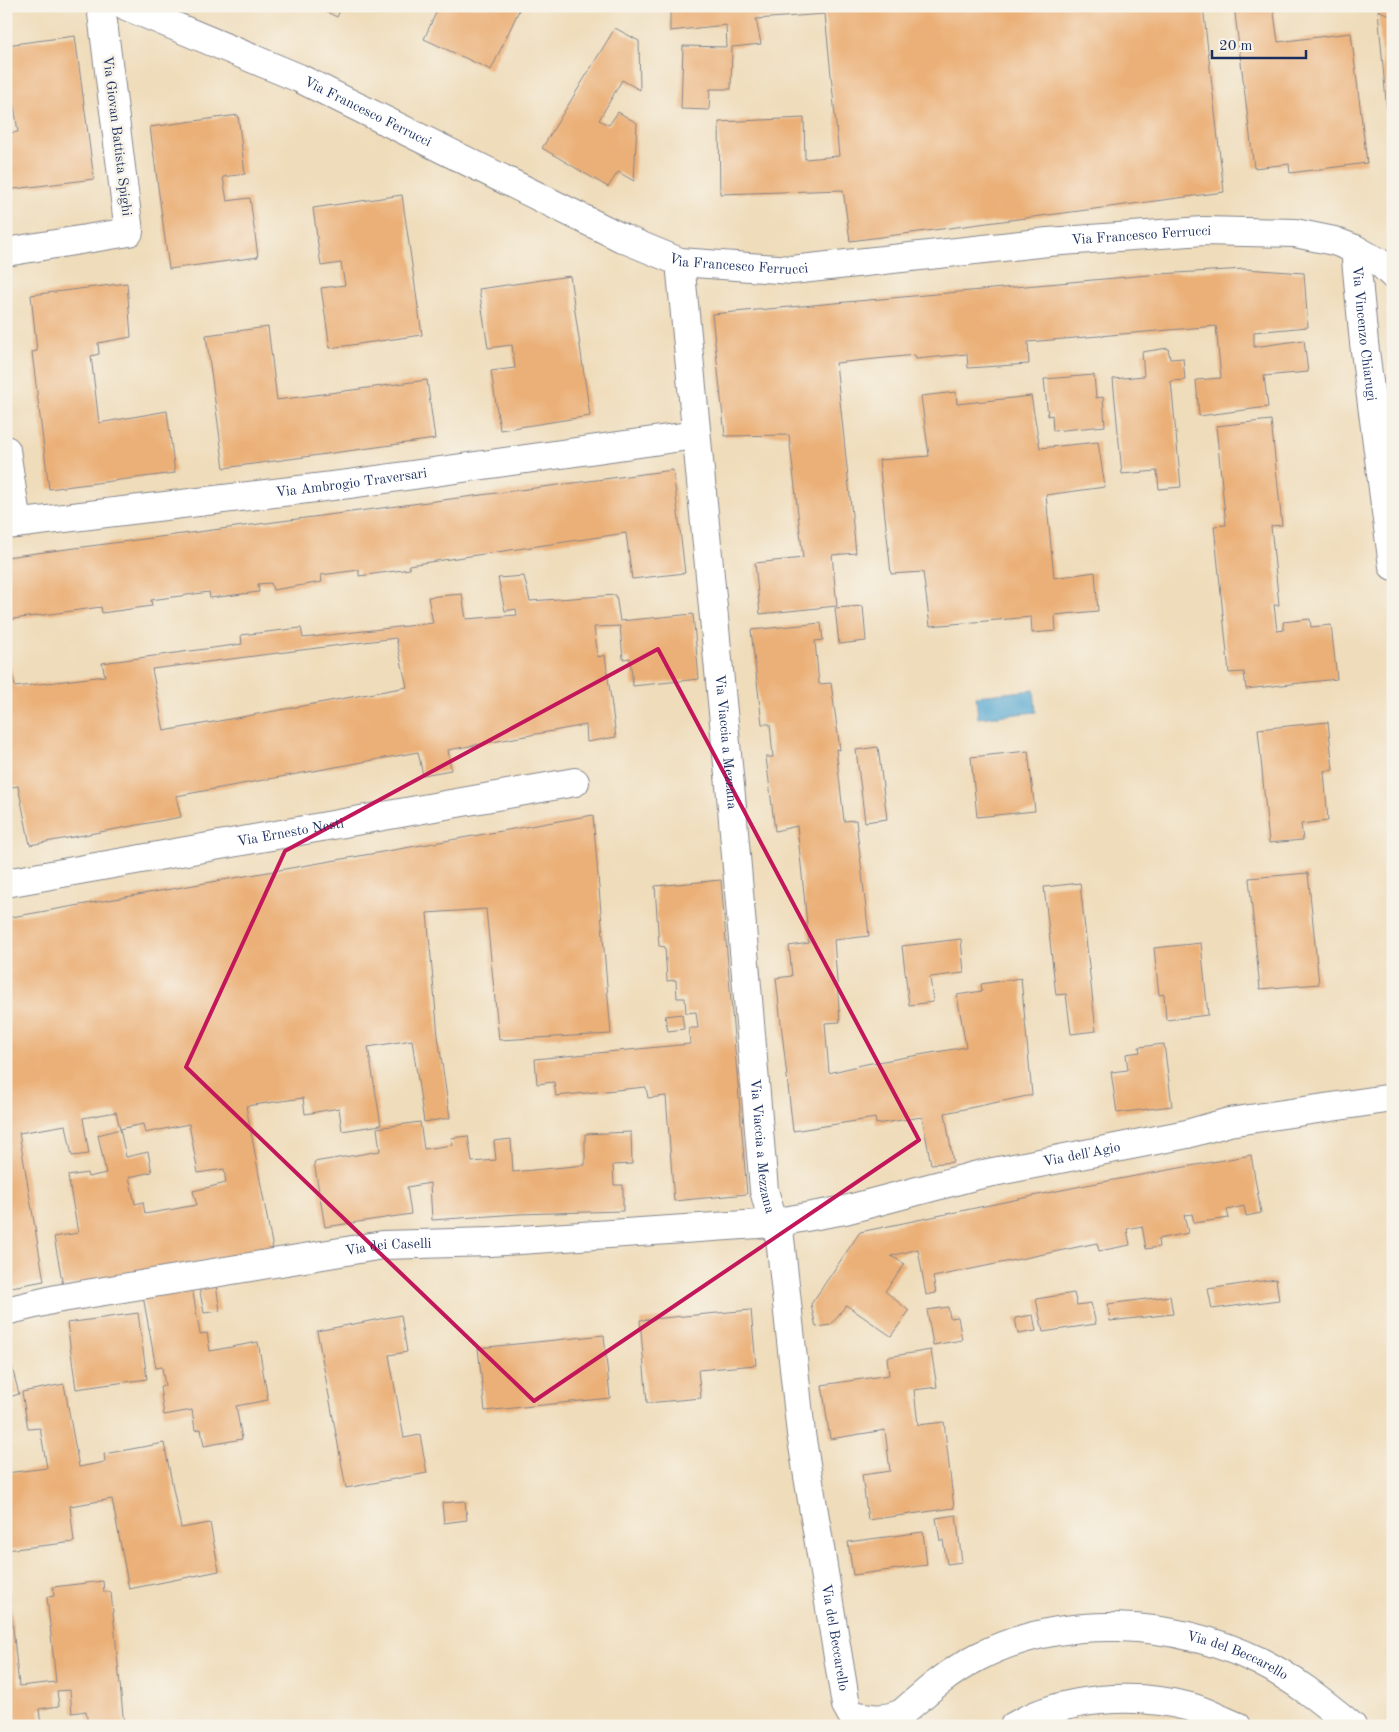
<svg xmlns="http://www.w3.org/2000/svg" width="1399" height="1732" viewBox="0 0 1399 1732" font-family="'Old Standard TT',serif">
  <style>
    .water { fill: #56a8d1; stroke: #386c98 }
    .building { fill: #ebb078; fill-rule: evenodd }
    .lines { fill: none; stroke-linecap: round; stroke-linejoin: round }
    .minor-casing { stroke: #85868c; stroke-width: 30 }
    .highway-casing { stroke: #85868c; stroke-width: 30 }
    .minor { stroke: #fff; stroke-width: 28 }
    .highway { stroke: #fff; stroke-width: 28 }
    .marked { fill: none; stroke: #c2185b; stroke-width: 4; stroke-linejoin: round }
    .labels { text-anchor: middle; dominant-baseline: central; stroke-width: 5; stroke-linejoin: round; paint-order: stroke }
    .street-label { font-size: 14px; fill: #1b2f5e; stroke: #f7f3e8 }
  </style>
  <rect width="100%" height="100%" fill="#f7f3e8"/>
  <filter id="ink" filterUnits="userSpaceOnUse"><feTurbulence type="fractalNoise" baseFrequency=".02" numOctaves="2"/><feDisplacementMap in="SourceGraphic" scale="10" xChannelSelector="R" yChannelSelector="G"/><feConvolveMatrix kernelMatrix="1 2 1 2 8 2 1 2 1" color-interpolation-filters="sRGB"/></filter>
  <filter id="wash" filterUnits="userSpaceOnUse"><feTurbulence type="fractalNoise" baseFrequency=".0096" numOctaves="4" result="noise"/><feDisplacementMap in="SourceGraphic" scale="20" xChannelSelector="R" yChannelSelector="G"/><feGaussianBlur stdDeviation="1.12" result="paint"/><feColorMatrix in="noise" values="0 0 0 0 0 0 0 0 0 0 0 0 0 0 0 0 0 1.4 0 .05"/><feComposite in="paint" operator="in"/></filter>
  <g filter="url(#wash)">
    <rect width="100%" height="100%" fill="#efdcba"/>
    <path class="water" d="M1034 690 1036 712 978 718 976 696Z"/>
    <g id="blocks">
      <path class="building" d="M314 6H342L337 17Z
        M439 6H521L491 70 424 39Z
        M670 6H1203L1224 192 850 241 843 190 720 194 719 122 804 118 805 159 839 156 825 14 756 19 761 44 732 47 731 89H710L709 110 681 109 683 46 727 47 726 25 670 31Z
        M1234 6H1273L1278 42 1351 33 1367 163 1290 173 1289 164 1254 168Z
        M1378 10 1393 17V158H1391Z
        M615 28 639 41 640 90 622 80 599 120 609 125 618 112 637 123 634 181 618 172 608 187 542 148Z
        M75 36 94 179 6 190V133L18 132 14 105 6 106V45Z
        M238 115 245 174 223 177 227 201 250 198 258 257 169 269 150 127Z
        M402 195 422 335 330 348 321 288 345 285 341 263 321 266 313 208Z
        M1245 269 1304 273 1308 327 1254 332V347L1304 340 1308 372 1264 376 1268 407 1199 416 1196 380 1221 378 1216 326 1028 342 1029 364 968 368 967 354 916 359 915 355 836 363 856 553 832 555 837 606 760 614 755 563 803 558 789 435 725 436 712 314 1160 274Z
        M570 276 590 416 500 430 491 371 515 368 512 345 488 348 479 289Z
        M127 283 131 337 98 343 99 354 91 356 99 423 167 411 175 473 49 489 32 352 37 351 31 295Z
        M268 327 277 400 427 380 435 439 224 468 206 335Z
        M1393 345V409L1390 406 1387 349Z
        M1168 348 1170 359 1183 358 1185 380 1171 381 1181 487 1159 489 1157 471 1122 474 1113 379 1144 376 1142 352Z
        M1094 375 1096 398 1103 397 1105 426 1053 431 1052 415 1048 416 1044 379Z
        M956 392 957 404 1031 396 1040 448 1098 442 1105 487 1046 495 1054 578 1095 572 1098 611 1055 615 1056 631 1032 633 1031 617 930 626 923 572 891 574 879 460 929 456 921 396Z
        M1271 420 1282 525 1271 526 1279 605H1274L1277 631 1284 630 1283 622 1310 619 1311 627 1331 625 1337 679 1246 689 1244 672 1229 673 1214 526 1226 525 1216 426Z
        M673 470 685 573 632 579 626 533 409 565 410 569 359 576V570L321 575 322 582 273 590 271 583 258 584 259 592 210 598 209 592 151 600 152 606 102 613 101 607 6 620V557Z
        M524 576 530 601 616 595 620 621 693 614 699 679 633 686 630 658 623 659 620 626 594 627 598 657 605 655 616 737 587 742 586 725 448 750 451 770 423 775 418 752 176 796 181 817 30 845 18 786 6 788V669L11 668 15 687 105 676 102 663 242 644 241 635 301 628 303 638 433 623 428 597 462 594 466 619 517 615 516 609 505 611 498 578ZM396 638 407 687 164 731 152 669Z
        M863 606 866 641 839 644 835 608Z
        M821 623 823 640 815 641 819 684 831 683 840 750 836 749 844 821 856 820 869 936 834 940 840 1022 825 1023 829 1073 866 1064 966 1047 957 995 982 991 981 984 1021 978 1032 1095 945 1113 953 1162 931 1164 922 1117 876 1124 875 1118 793 1131 776 978 792 976 789 946 809 943 797 826 775 831 766 757H773L770 724H762L751 630Z
        M1328 722 1333 770 1324 771 1328 821 1301 824 1303 840 1269 843 1258 729Z
        M878 747 887 819 865 822 856 750Z
        M1028 751 1035 811 977 817 971 757Z
        M6 790 11 815H6Z
        M593 815 611 1034 499 1040 486 909 427 913 438 1036 450 1118 424 1122 412 1040 368 1047 381 1125 342 1131 339 1108 305 1114 303 1098 246 1106 273 1249 63 1286 54 1237 78 1233 68 1176 87 1173 88 1177 106 1173 98 1135 120 1129 126 1157 148 1152 152 1172 129 1177 135 1204 143 1202 145 1214 197 1205 193 1191 226 1183 224 1169 198 1173 189 1124 145 1133 143 1124 120 1129 116 1112 83 1118 89 1154 72 1156 66 1125 19 1133 44 1281 6 1288V1027L9 1026 6 1014V918Z
        M1308 873 1319 984 1260 989 1249 878Z
        M721 880 747 1194 674 1201 666 1096 648 1098 646 1087 556 1096 554 1082 537 1084 535 1059 690 1044 689 1028H698L696 1012 686 1013 685 998H677L676 980 667 981 665 947 659 946 655 886Z
        M1080 883 1096 1031 1071 1034 1066 994 1056 995 1044 887Z
        M961 939 964 973 930 977 933 1002 909 1005 902 946Z
        M1201 943 1208 1015 1166 1020 1164 994 1159 995 1154 948Z
        M682 1014 684 1029 668 1031 665 1016Z
        M1164 1044 1172 1106 1117 1113 1111 1072 1128 1070 1126 1054 1140 1052 1139 1047Z
        M420 1122 424 1149 453 1145 451 1138 468 1136 472 1162 496 1160 494 1141 511 1139 513 1172 585 1165V1134L631 1132 632 1164 613 1165 614 1185H623V1211L518 1214 432 1220 430 1183 407 1187 411 1214 325 1227 314 1162 380 1151 377 1128Z
        M1251 1155 1261 1213 1246 1216 1244 1206 1227 1210 1229 1218 1194 1223 1192 1214 1184 1215 1188 1233 1158 1239 1159 1247 1146 1249 1142 1226 1127 1229 1130 1245 1099 1251 1097 1243 933 1277 936 1293 926 1295 918 1249 891 1256 905 1264 885 1291 909 1311 891 1336 846 1305 831 1325 816 1327 811 1304 860 1232 1086 1185Z
        M1276 1279 1279 1300 1212 1309 1208 1289Z
        M216 1285 220 1311 204 1313 199 1287Z
        M192 1287 200 1334 207 1333 210 1351 258 1342 268 1400 236 1406 242 1439 204 1446 201 1429 195 1430 192 1410 164 1415 160 1387 165 1386 162 1367 156 1368 143 1296Z
        M1074 1293 1077 1305 1091 1303 1096 1324 1043 1332 1036 1299Z
        M1170 1296 1173 1314 1110 1321 1108 1304Z
        M948 1307 950 1318 958 1317 962 1340 933 1345 927 1310Z
        M751 1310 756 1365 698 1370 701 1398 647 1403 640 1320Z
        M138 1313 147 1379 76 1389 67 1323Z
        M401 1315 407 1352 389 1355 404 1438 420 1435 427 1473 346 1488 317 1331Z
        M1033 1315 1036 1331 1018 1334 1015 1318Z
        M604 1335 610 1398 485 1411 478 1348Z
        M6 1344 19 1394 6 1398Z
        M931 1350 937 1387 914 1390 918 1425 944 1422 954 1508 868 1520 862 1475 890 1471 885 1430 830 1439 822 1385 889 1375 887 1357Z
        M64 1384 79 1467 105 1462 104 1454 164 1443 181 1528 210 1523 219 1571 129 1589 112 1499 70 1506 74 1542 6 1550V1473L47 1468 40 1428 28 1429 22 1392Z
        M465 1501 467 1520 444 1523 442 1503Z
        M956 1515 962 1562 947 1564 943 1540 940 1541 936 1518Z
        M923 1532 927 1565 853 1575 848 1542Z
        M103 1581 104 1592H111L124 1726H88L86 1711 72 1713 70 1690 57 1691 59 1706 39 1709 41 1726H6V1589H9L19 1686 56 1682 47 1597 54 1596 53 1587Z"/>
    </g>
  </g>
  <g filter="url(#ink)">
    <use href="#blocks" fill-opacity="0" stroke="#85868c" stroke-width="1"/>
    <g class="lines">
      <defs>
        <g id="minor">
          <path id="s1" d="M126 6 299 78 622 238 680 262 792 270 1048 242 1203 231 1295 233 1334 241 1355 249 1380 263 1393 275"/>
          <path id="s2" d="M1355 249 1364 343 1393 566"/>
          <path d="M6 252 129 232 101 6"/>
          <path id="s3" d="M680 262 731 796 764 1190 773 1223 780 1238 801 1434 846 1705 851 1714C869 1719 885 1721 902 1713 926 1692 950 1671 978 1657 1064 1613 1174 1620 1259 1661 1293 1678 1323 1702 1352 1726"/>
          <path d="M6 450 17 524"/>
          <path id="s4" d="M6 525 349 484 696 435"/>
          <path id="s5" d="M6 883 575 782"/>
          <path id="s6" d="M6 1311 56 1299 383 1245 490 1242 773 1223 845 1210 978 1175 1187 1134 1229 1122 1393 1098"/>
        </g>
        <path id="highway" d="M1014 1726C1064 1697 1135 1692 1190 1707 1206 1711 1221 1720 1237 1726"/>
      </defs>
      <use href="#minor" class="minor-casing"/>
      <use href="#highway" class="highway-casing"/>
      <use href="#minor" class="minor"/>
      <use href="#highway" class="highway"/>
    </g>
  </g>
  <path class="marked" d="M658 649 919 1140 534 1401 186 1067 285 851Z"/>
  <g class="labels">
    <g class="street-label">
      <text stroke="none"><textPath href="#s1" startOffset="264">Via Francesco Ferrucci</textPath></text>
      <text transform="translate(117 136) rotate(83)">Via Giovan Battista Spighi</text>
      <text stroke="none"><textPath href="#s1" startOffset="1074">Via Francesco Ferrucci</textPath></text>
      <text stroke="none"><textPath href="#s1" startOffset="669">Via Francesco Ferrucci</textPath></text>
      <text stroke="none"><textPath href="#s2" startOffset="85">Via Vincenzo Chiarugi</textPath></text>
      <text stroke="none"><textPath href="#s4" startOffset="348">Via Ambrogio Traversari</textPath></text>
      <text stroke="none"><textPath href="#s3" startOffset="482">Via Viaccia a Mezzana</textPath></text>
      <text stroke="none"><textPath href="#s5" startOffset="289">Via Ernesto Nesti</textPath></text>
      <text stroke="none"><textPath href="#s3" startOffset="888">Via Viaccia a Mezzana</textPath></text>
      <text stroke="none"><textPath href="#s6" startOffset="1090">Via dell'Agio</textPath></text>
      <text stroke="none"><textPath href="#s6" startOffset="388">Via dei Caselli</textPath></text>
      <text stroke="none"><textPath href="#s3" startOffset="1386">Via del Beccarello</textPath></text>
      <text stroke="none"><textPath href="#s3" startOffset="1880">Via del Beccarello</textPath></text>
    </g>
  </g>
  <rect width="1399" height="1732" fill="none" stroke="#f7f3e8" stroke-width="25"/>
  <path d="M1212 50v8h94v-8" fill="none" stroke="#1b2f5e" stroke-width="2.5"/>
  <text x="1219" y="50" font-size="15" fill="#1b2f5e" stroke="#f7f3e8" stroke-width="4" paint-order="stroke">20 m</text>
</svg>
